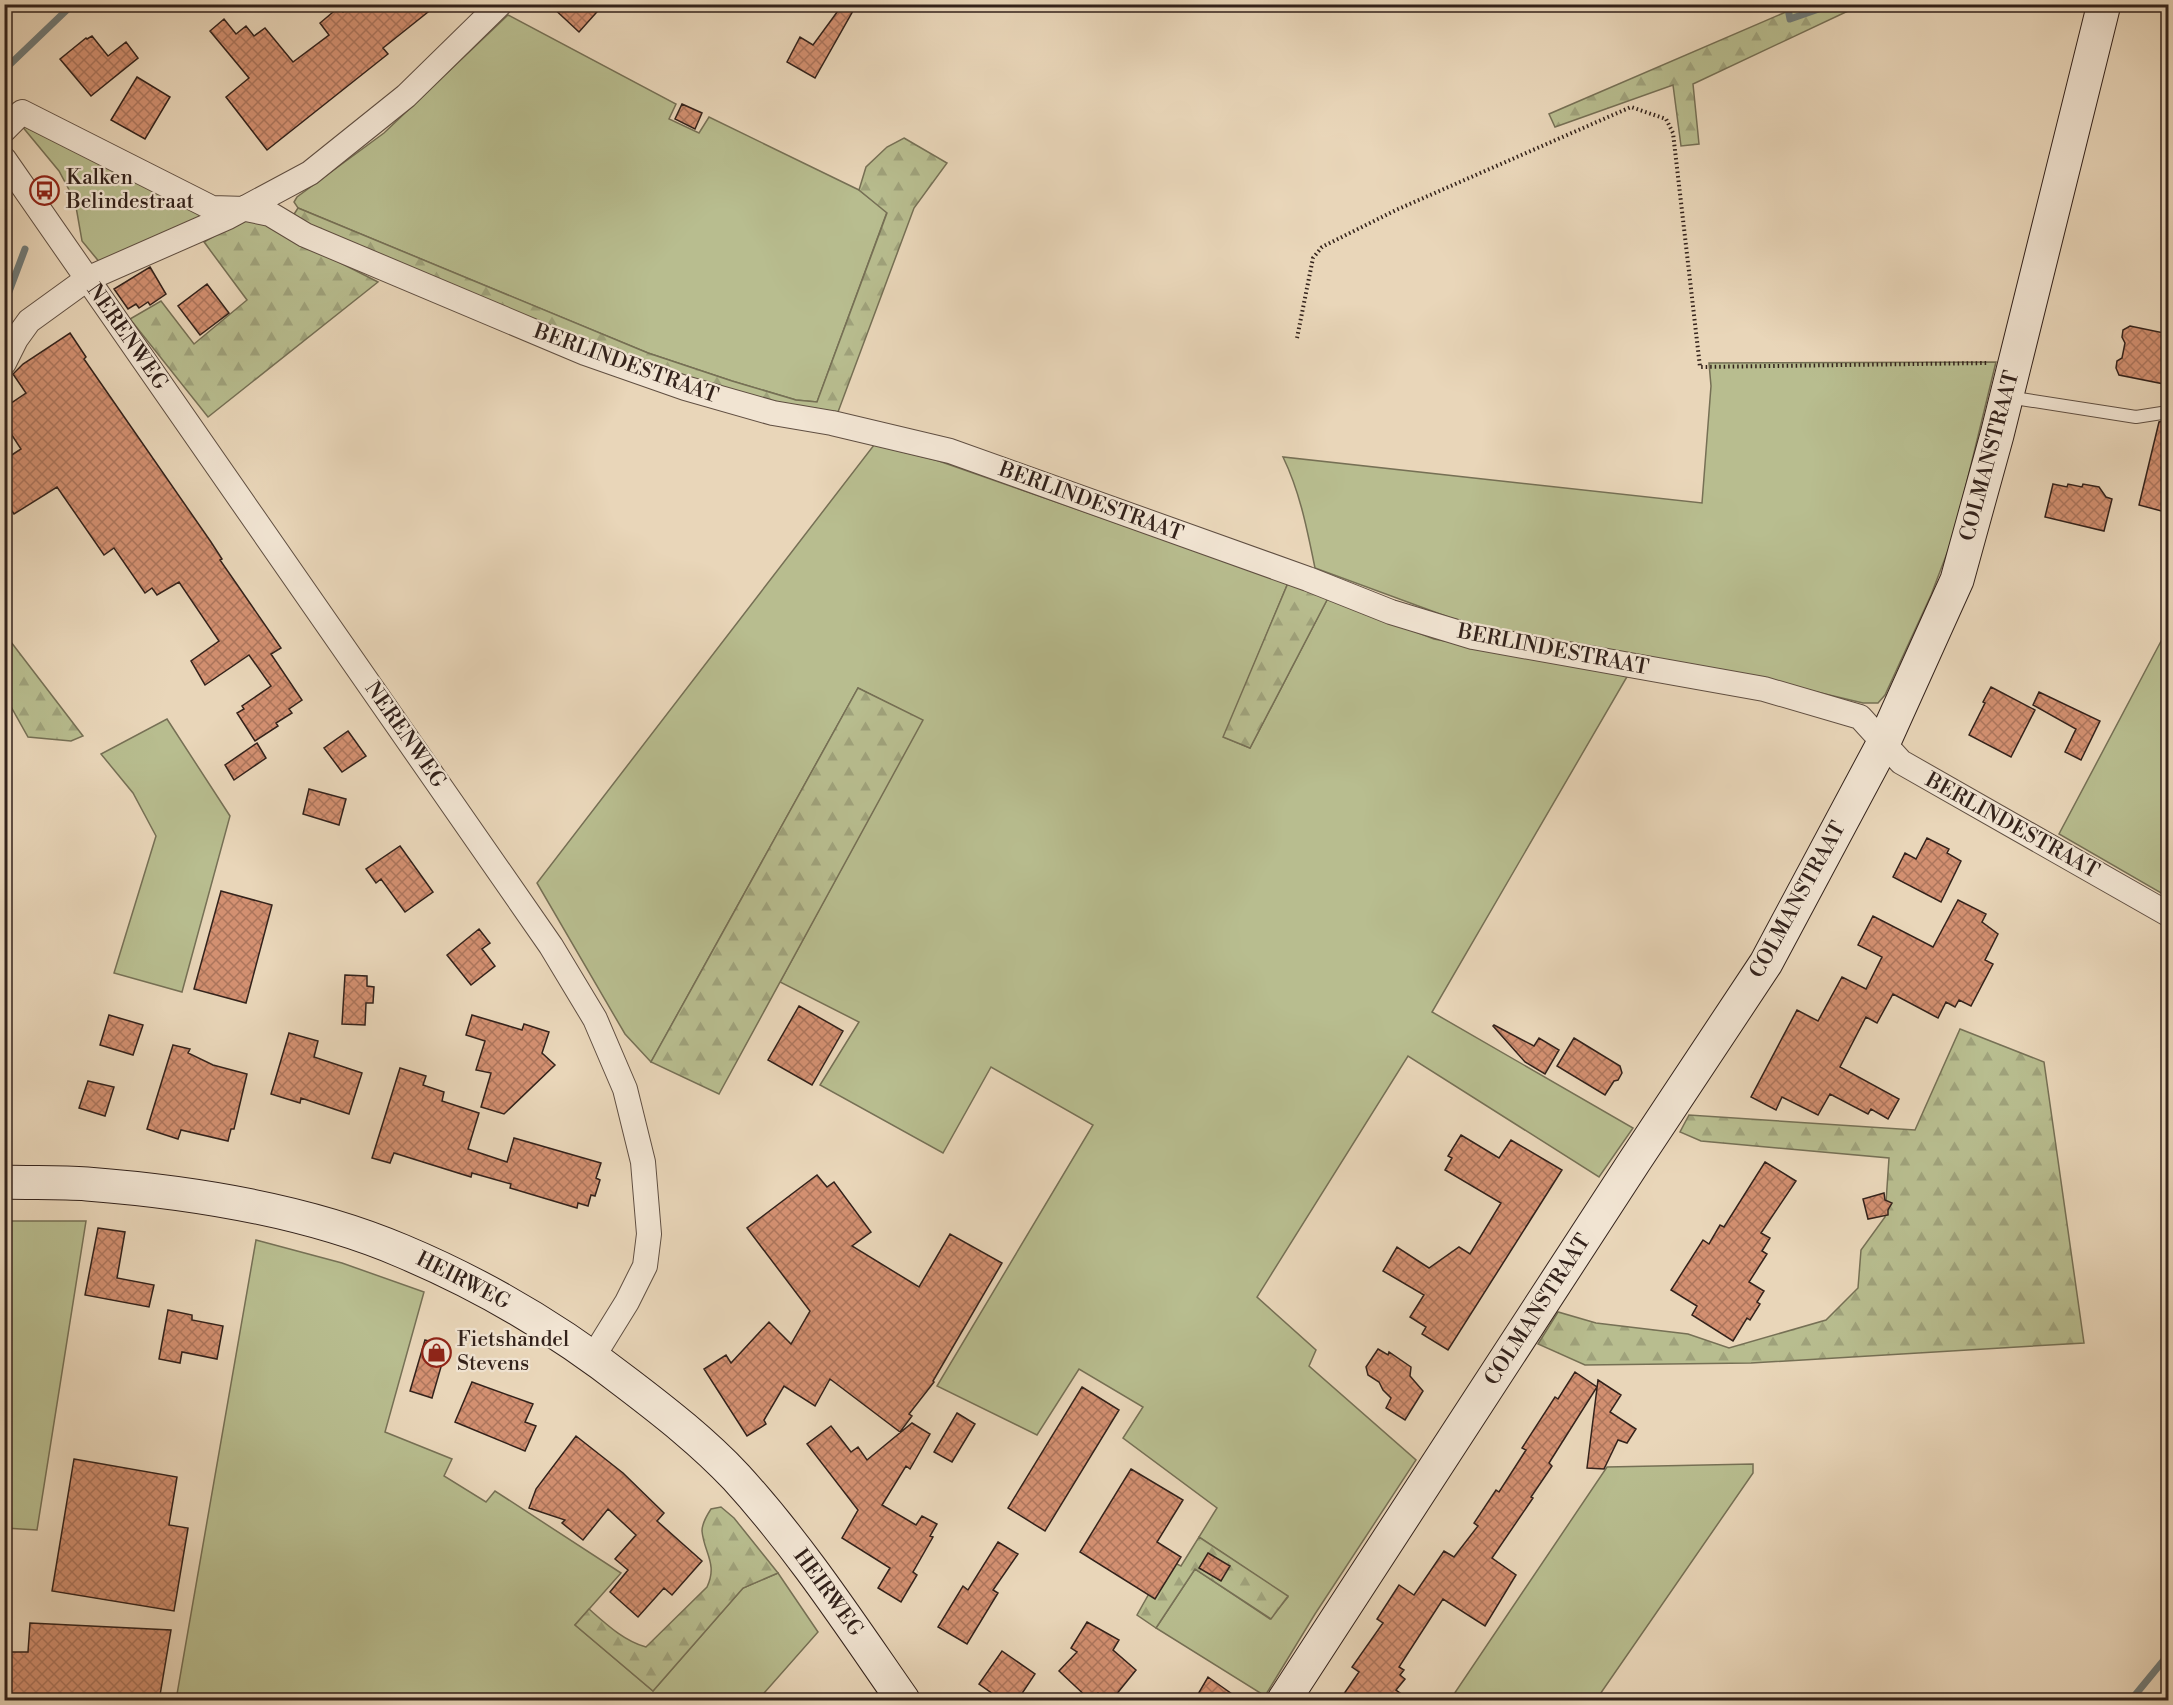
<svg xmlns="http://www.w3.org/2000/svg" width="2173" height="1705" viewBox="0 0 2173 1705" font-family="'Libre Bodoni',serif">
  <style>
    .grass { fill: #b8bd8f; stroke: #767055; stroke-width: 1.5 }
    .forest { fill: url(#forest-firs); stroke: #767055; stroke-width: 1.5 }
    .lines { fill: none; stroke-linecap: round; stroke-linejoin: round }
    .stream { stroke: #707b79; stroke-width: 7 }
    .building { fill: url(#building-cross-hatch); stroke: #33221b; stroke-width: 1.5 }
    .service-casing { stroke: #604f42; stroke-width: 14 }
    .minor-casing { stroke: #604f42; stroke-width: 26 }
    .secondary-casing { stroke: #33221b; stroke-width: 35 }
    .path { stroke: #33221b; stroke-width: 4; stroke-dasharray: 1.5 3; stroke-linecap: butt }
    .service { stroke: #f1e4d2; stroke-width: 12 }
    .minor { stroke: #f1e4d2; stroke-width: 24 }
    .secondary { stroke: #f1e4d2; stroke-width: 33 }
    .labels { text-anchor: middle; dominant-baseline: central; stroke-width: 4.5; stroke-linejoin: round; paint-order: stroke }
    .poi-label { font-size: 21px; fill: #33221b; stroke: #f1e4d2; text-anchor: start }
    .street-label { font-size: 21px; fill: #33221b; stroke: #f1e4d2 }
  </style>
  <defs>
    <pattern id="forest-firs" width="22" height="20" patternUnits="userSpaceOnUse" patternTransform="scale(1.5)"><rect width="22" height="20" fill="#b8bd8f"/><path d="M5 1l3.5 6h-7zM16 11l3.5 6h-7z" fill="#9fa27b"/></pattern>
    <pattern id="building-cross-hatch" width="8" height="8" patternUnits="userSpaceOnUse" patternTransform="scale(1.5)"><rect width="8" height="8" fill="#d39071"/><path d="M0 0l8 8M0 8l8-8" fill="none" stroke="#ac755c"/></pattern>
  </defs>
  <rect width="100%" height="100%" fill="#e9d6b9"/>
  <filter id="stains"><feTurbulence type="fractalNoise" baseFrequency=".00333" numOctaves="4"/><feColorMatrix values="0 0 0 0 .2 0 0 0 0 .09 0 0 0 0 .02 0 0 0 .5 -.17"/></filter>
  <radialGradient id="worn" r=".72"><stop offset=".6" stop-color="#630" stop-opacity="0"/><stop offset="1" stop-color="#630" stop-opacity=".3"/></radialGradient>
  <path class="grass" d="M508 15 676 104 669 119 699 133 709 117 859 190 887 212 817 402 796 400 732 381 648 353 298 208 294 202 297 197 384 133Z
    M21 125 213 214 101 264 82 241 75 201 59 171Z
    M1996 362 1954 535 1931 595 1885 695 1878 703H1863L1783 684 1502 632 1451 618 1315 568C1307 529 1300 492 1283 457L1702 503 1711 386 1709 363Z
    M874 445 936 460 1288 583 1224 737 1250 748 1328 598 1434 639 1628 675 1432 1012 1633 1128 1599 1177 1408 1056 1257 1297 1316 1350 1309 1366 1416 1460 1315 1614 1265 1696 1156 1628 1195 1569 1270 1619 1288 1597 1199 1537 1217 1508 1123 1438 1143 1407 1079 1369 1037 1435 937 1386 1093 1125 991 1067 943 1153 820 1085 859 1022 780 982 922 720 858 688 651 1062 625 1034 537 883Z
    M2168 628V897L2059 834Z
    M167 719 230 816 182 992 114 973 156 836 133 793 101 754Z
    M5 1221H86L37 1530 5 1528Z
    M256 1240 342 1263 424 1292 385 1432 452 1459 444 1476 486 1502 495 1491 621 1573 575 1625 653 1691 743 1588 778 1573 818 1632 758 1700H176Z
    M1753 1464V1473L1596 1700H1450L1607 1467Z"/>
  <path class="forest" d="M1786 5H1871L1848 11 1693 84 1699 144 1681 146 1673 85 1555 127 1549 114 1788 11Z
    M904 138 947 163 914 208 838 412C713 396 603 351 488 302 422 275 357 247 291 219L298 208 648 353 732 381 796 400 817 402 887 213 859 190 866 167 887 147Z
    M248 216 378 282 208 417 130 319 161 301 194 344 247 300 204 242Z
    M1288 583 1328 598 1250 748 1223 737Z
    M4 632 11 642 83 736 71 741 28 737 5 696Z
    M858 688 923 720 719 1094 651 1062Z
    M1960 1029 2044 1062 2084 1343 1751 1363 1585 1365 1538 1344 1558 1312 1596 1323 1688 1334 1729 1348 1826 1320 1858 1288 1861 1250 1885 1217 1889 1158 1701 1141 1680 1132 1689 1115 1915 1130Z
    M721 1507 734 1518 778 1573 743 1588 653 1691 575 1625 589 1609C606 1624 624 1641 646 1647L707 1587C718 1564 704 1553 702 1531 702 1523 707 1515 711 1509Z
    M1199 1537 1288 1596 1271 1619 1195 1569 1156 1628 1137 1615 1168 1560 1181 1566Z"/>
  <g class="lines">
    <path class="stream" d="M1787 4 1790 19 1833 4
      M4 70 73 4
      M4 305 25 249
      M2131 1700 2168 1655"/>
  </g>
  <path class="building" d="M353 4H438L383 48 388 54 267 150 226 97 249 78 210 31 224 19 236 34 246 26 254 36 265 28 293 62 329 35 320 23 339 7 343 12Z
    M549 4H604L579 32Z
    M843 4 854 9 815 78 787 62 800 37 813 45Z
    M92 36 108 56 126 42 138 58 91 96 60 59 86 38 87 39Z
    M137 77 170 97 145 139 111 120Z
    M682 104 702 113 695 129 675 119Z
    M150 267 166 294 150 305 148 302 139 308 136 304 128 309 114 289Z
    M207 284 229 313 200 335 178 306Z
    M2130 326 2169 334V385L2119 375 2116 368 2117 361 2122 358 2125 343 2122 337 2123 330Z
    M70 333 86 357 84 359 211 542 222 559 220 560 281 648 271 654 302 700 289 709 292 713 276 723 278 726 255 741 237 713 244 709 242 706 271 686 249 655 205 685 191 661 219 641 179 582 157 595 152 588 145 593 114 548 104 555 57 487 14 514 4 499V460L21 449 4 423V408L26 393 13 374 23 364Z
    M2169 420V513L2139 505 2159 422Z
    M2053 484 2067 487 2068 484 2082 487 2083 484 2099 487 2106 497 2112 499 2104 531 2045 517Z
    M1991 687 2035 710 2011 757 1969 735 1985 703 1983 702Z
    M2039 692 2100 721 2081 760 2065 752 2076 729 2033 705Z
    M348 731 366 756 342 772 324 748Z
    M257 743 266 758 234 780 225 765Z
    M309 789 346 799 339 825 303 814Z
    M1927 838 1949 849 1947 853 1961 861 1941 902 1893 877 1905 853 1916 859Z
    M400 846 433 892 405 912 381 879 376 883 366 869Z
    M221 891 272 905 246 1003 194 989Z
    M1958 900 1986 914 1982 922 1998 934 1985 960 1993 964 1971 1006 1959 1000 1955 1007 1946 1002 1938 1018 1893 994 1877 1023 1866 1017 1840 1067 1899 1099 1888 1119 1871 1109 1868 1114 1830 1094 1818 1115 1782 1097 1776 1110 1751 1097 1797 1010 1818 1021 1842 977 1866 989 1882 957 1858 945 1873 916 1933 947Z
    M479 929 490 943 482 949 495 966 471 985 447 955Z
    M345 975 367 976V986L374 987 373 1003H366L365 1025 342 1024Z
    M799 1006 843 1031 812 1085 768 1060Z
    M109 1015 143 1025 133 1055 100 1045Z
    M472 1015 522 1030 524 1024 549 1032 542 1053 555 1065 504 1114 481 1107 491 1073 476 1070 485 1041 466 1035Z
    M1494 1025 1534 1046 1539 1038 1559 1050 1545 1074 1525 1062 1493 1026Z
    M289 1033 318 1041 314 1057 362 1073 349 1114 301 1098 300 1103 271 1094Z
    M1574 1038 1620 1066 1622 1073 1618 1080 1614 1081 1605 1095 1557 1066Z
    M173 1045 190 1049 188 1053 213 1065 247 1074 234 1129H231L228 1141 181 1130 178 1139 147 1129Z
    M400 1068 426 1076 423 1085 444 1092 442 1101 479 1113 468 1149 507 1162 514 1138 601 1163 596 1178 600 1180 595 1196 591 1195 588 1206 578 1203 577 1208 510 1188 511 1184 472 1173 471 1177 394 1153 390 1163 372 1158Z
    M88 1081 114 1087 105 1116 79 1108Z
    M1461 1135 1499 1158 1511 1140 1562 1170 1448 1350 1422 1334 1426 1327 1410 1317 1424 1295 1383 1271 1397 1247 1429 1268 1459 1247 1470 1254 1501 1203 1445 1170 1452 1158 1448 1156Z
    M1765 1162 1796 1181 1761 1233 1770 1238 1762 1251 1767 1254 1749 1282 1764 1291 1757 1302 1760 1304 1750 1320 1747 1318 1733 1341 1692 1315 1697 1306 1671 1290 1703 1240 1709 1244 1720 1225 1724 1227Z
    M817 1175 827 1187 834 1182 871 1232 852 1246 919 1287 950 1234 1002 1263 933 1381 934 1382 909 1414 912 1416 900 1432 830 1379 815 1406 784 1386 764 1420 766 1424 747 1436 704 1369 726 1355 731 1363 769 1322 791 1344 810 1311 747 1228Z
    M1884 1193 1885 1200 1892 1203 1888 1210V1215L1868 1219 1863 1199Z
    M98 1228 125 1232 117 1278 154 1285 149 1307 85 1295Z
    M168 1310 192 1315V1320L223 1326 217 1359 182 1352 180 1363 159 1359Z
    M425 1340 447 1346 432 1398 410 1391Z
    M1378 1349 1388 1355 1389 1352 1411 1367 1410 1376 1423 1391 1405 1420 1386 1408 1391 1398 1383 1390 1379 1382 1368 1375 1366 1367Z
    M1575 1372 1597 1387 1549 1463 1552 1466 1531 1497 1533 1498 1492 1558 1516 1575 1485 1626 1443 1599 1399 1667 1404 1670 1400 1675 1405 1679 1396 1690 1411 1701H1339L1359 1672 1352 1667 1383 1623 1377 1619 1399 1585 1414 1595 1444 1551 1454 1557 1478 1526 1474 1523 1496 1490 1499 1492 1526 1450 1522 1448 1555 1397 1558 1399Z
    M1598 1380 1621 1395 1610 1412 1636 1429 1627 1443 1618 1440 1604 1469 1587 1468Z
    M472 1382 533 1404 525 1422 536 1426 525 1451 455 1422Z
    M1082 1387 1119 1410 1045 1531 1008 1508Z
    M957 1413 975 1424 952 1462 934 1452Z
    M912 1423 930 1434 910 1469 906 1466 882 1505 916 1525 922 1516 937 1524 930 1536 933 1537 913 1572 917 1575 901 1602 878 1588 890 1568 842 1538 858 1510 807 1444 831 1426 851 1452 858 1447 867 1460Z
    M576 1436 623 1473 664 1513 657 1521 702 1561 672 1595 664 1588 638 1617 610 1592 628 1570 615 1559 636 1535 608 1509 583 1540 562 1523 565 1520 529 1508 536 1489Z
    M74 1459 177 1477 169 1525 188 1528 174 1611 52 1591Z
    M1131 1469 1183 1500 1157 1542 1181 1557 1155 1599 1080 1552Z
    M998 1542 1018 1554 993 1590 998 1593 967 1644 938 1627 963 1586 968 1590Z
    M1208 1553 1230 1566 1221 1581 1199 1568Z
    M1087 1622 1119 1640 1113 1650 1136 1670 1111 1701H1108L1098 1693 1091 1701 1059 1671 1077 1652 1071 1648Z
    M30 1623 171 1630 159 1701H4V1652H28Z
    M1002 1651 1035 1674 1017 1701H1003L979 1684Z
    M1208 1677 1242 1701H1194Z"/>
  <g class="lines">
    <defs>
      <path id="service" d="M2008 397 2136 417 2168 412"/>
      <path id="minor" d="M4 130 22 112 212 208 246 209 270 214 305 235 585 353 685 388 773 413 832 423 950 451 1308 579 1391 612 1473 637 1764 689 1860 717 1901 762 2168 914
        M4 159 551 946 595 1019 625 1089 643 1162 649 1234 645 1266 627 1302 593 1357
        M4 363 16 339 29 321 87 279 228 217 310 173 406 96 500 4"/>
      <path id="secondary" d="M4 1182C32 1183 60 1182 87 1184 190 1192 306 1210 402 1251 483 1285 559 1330 628 1384 666 1413 703 1442 736 1477 799 1546 850 1624 903 1700
        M1284 1700 1634 1162 1766 963 1883 744 1957 580 1997 435 2104 4"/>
    </defs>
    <use href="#service" class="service-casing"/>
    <use href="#minor" class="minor-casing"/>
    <use href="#secondary" class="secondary-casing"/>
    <path class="path" d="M1297 338 1313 258 1322 247 1396 210 1631 107 1666 119 1673 133 1700 367 1987 363"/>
    <use href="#service" class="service"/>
    <use href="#minor" class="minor"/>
    <use href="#secondary" class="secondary"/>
  </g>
  <defs>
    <symbol id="bus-ring" viewBox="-11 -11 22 22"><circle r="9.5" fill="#f1e4d2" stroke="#8f2418" stroke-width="1.5"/><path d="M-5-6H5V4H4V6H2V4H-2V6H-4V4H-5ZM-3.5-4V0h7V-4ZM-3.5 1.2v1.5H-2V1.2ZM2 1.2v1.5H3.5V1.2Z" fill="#8f2418"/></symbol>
    <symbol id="shop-ring" viewBox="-11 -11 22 22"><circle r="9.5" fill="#f1e4d2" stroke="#8f2418" stroke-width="1.5"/><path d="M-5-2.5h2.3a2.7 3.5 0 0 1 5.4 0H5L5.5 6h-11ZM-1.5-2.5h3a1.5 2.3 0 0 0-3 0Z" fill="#8f2418"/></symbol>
  </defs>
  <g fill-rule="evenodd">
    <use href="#bus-ring" x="28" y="174" width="33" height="33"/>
    <use href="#shop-ring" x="420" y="1336" width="33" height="33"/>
  </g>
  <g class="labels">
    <g class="poi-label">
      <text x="66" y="178">Kalken<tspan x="66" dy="24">Belindestraat</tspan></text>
      <text x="457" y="1340">Fietshandel<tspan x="457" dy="24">Stevens</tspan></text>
    </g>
    <g class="street-label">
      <text transform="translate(127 337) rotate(55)">NERENWEG</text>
      <text transform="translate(626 364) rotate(20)">BERLINDESTRAAT</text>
      <text transform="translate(1990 456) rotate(-75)">COLMANSTRAAT</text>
      <text transform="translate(1091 502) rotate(20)">BERLINDESTRAAT</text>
      <text transform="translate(1553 650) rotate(11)">BERLINDESTRAAT</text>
      <text transform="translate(405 735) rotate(55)">NERENWEG</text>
      <text transform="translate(2012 826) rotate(29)">BERLINDESTRAAT</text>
      <text transform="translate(1798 900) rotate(-61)">COLMANSTRAAT</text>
      <text transform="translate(463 1281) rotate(27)">HEIRWEG</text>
      <text transform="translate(1538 1310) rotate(-57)">COLMANSTRAAT</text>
      <text transform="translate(828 1593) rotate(54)">HEIRWEG</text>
    </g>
  </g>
  <rect width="2173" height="1705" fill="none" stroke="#e9d6b9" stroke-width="24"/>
  <rect x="6" y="6" width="2161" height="1693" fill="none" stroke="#33221b" stroke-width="3"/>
  <rect x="12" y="12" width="2149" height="1681" fill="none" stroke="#33221b" stroke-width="1.5"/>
  <rect width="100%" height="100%" filter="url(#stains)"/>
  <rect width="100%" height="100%" fill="url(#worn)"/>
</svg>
